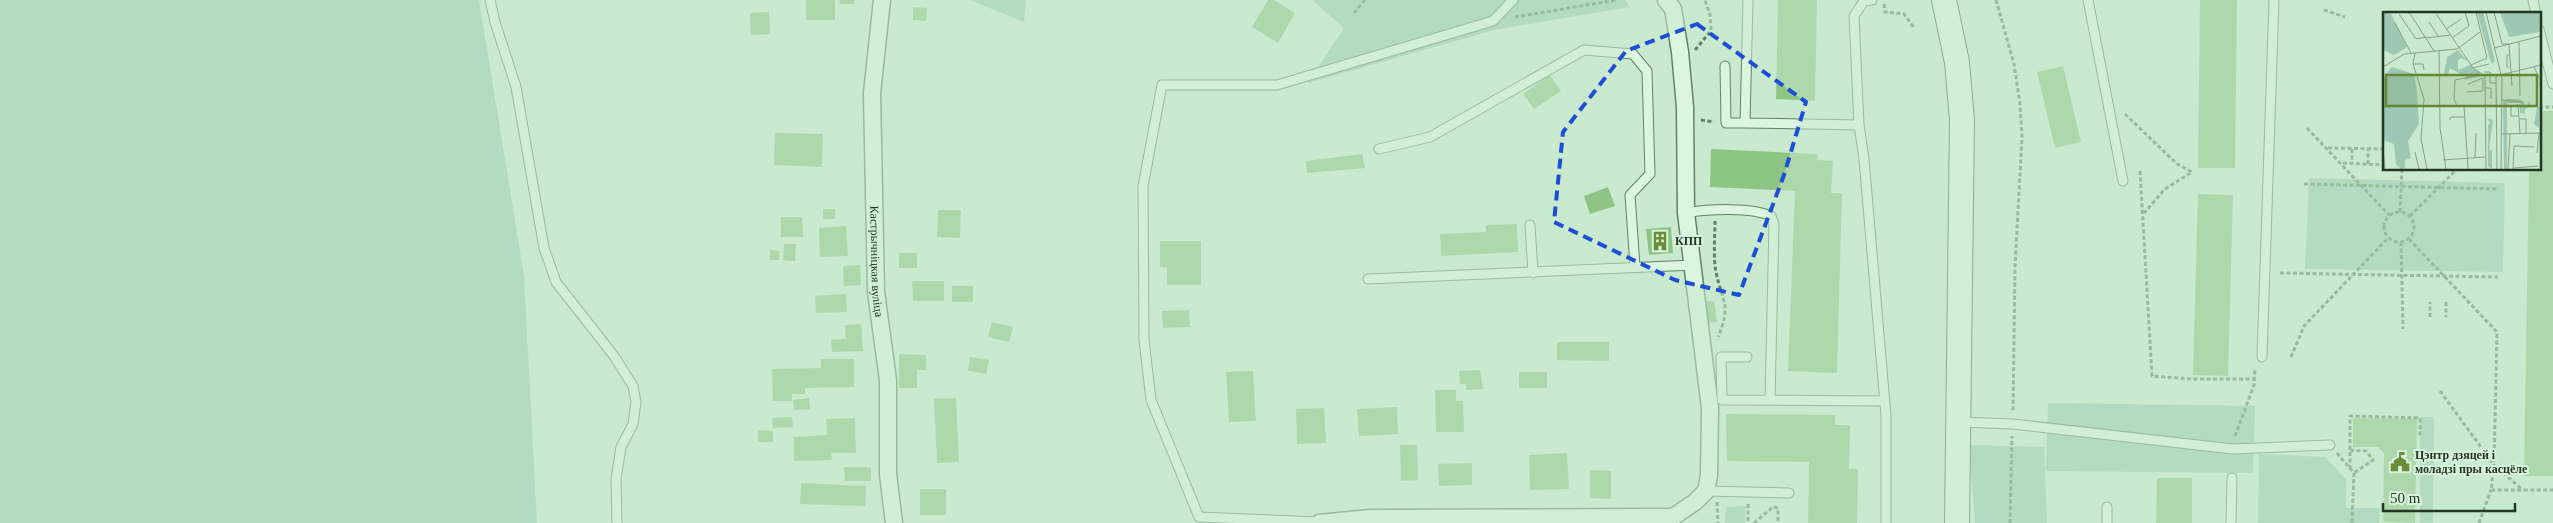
<svg xmlns="http://www.w3.org/2000/svg" width="2553" height="523" viewBox="0 0 2553 523" font-family="Georgia,serif">
  <style>
    .green { fill: #9ec7b4 }
    .building { fill: #8ec484 }
    .lines { fill: none; stroke-linecap: round; stroke-linejoin: round }
    .service-casing { stroke: #618460; stroke-width: 11 }
    .minor-casing { stroke: #618460; stroke-width: 19 }
    .secondary-casing { stroke: #456643; stroke-width: 26 }
    .path { stroke: #618460; stroke-width: 3; stroke-dasharray: 4 2.5; stroke-linecap: butt }
    .service { stroke: #dcf5df; stroke-width: 9 }
    .minor { stroke: #dcf5df; stroke-width: 16 }
    .secondary { stroke: #dcf5df; stroke-width: 24 }
    .marked { fill: none; stroke: #1d4ed8; stroke-width: 4; stroke-dasharray: 10 6; stroke-linejoin: round }
    .labels { text-anchor: middle; dominant-baseline: central; stroke-width: 4; stroke-linejoin: round; paint-order: stroke }
    .poi-label { font-size: 12px; font-weight: bold; fill: #233722; stroke: #d8f2dc; text-anchor: start }
    .street-label { font-size: 12px; fill: #233722; stroke: #d8f2dc }
    .inset-road { fill: none; stroke: #87a289; stroke-width: 1 }
    .view { fill: #658836; fill-opacity: 0.15; stroke: #658836; stroke-width: 2.5 }
    .inset-edge { fill: none; stroke: #233722; stroke-width: 2.5 }
  </style>
  <rect width="100%" height="100%" fill="#c9eace"/>
  <path class="green" d="M0 0H479L524 276 537 523H0Z
    M970 0H1026L1024 22Z
    M1312 0H1625L1630 7 1494 30 1308 83 1344 28Z
    M2309 178 2505 183 2503 272 2305 269Z
    M2048 403 2255 406 2253 473 2046 471Z
    M2420 417H2434L2433 523H2420Z
    M1969 445 2044 447 2047 523H1975Z
    M2259 454 2325 457 2346 479V508H2380L2379 523H2258Z
    M1745 506V523H1725L1726 507Z"/>
  <path class="building" d="M806 0H835V20H806Z
    M840 0H854V4H839Z
    M1268 0H1274L1295 13 1278 43 1252 27Z
    M1778 0H1817L1815 101 1776 99Z
    M2200 0H2237L2235 168H2198Z
    M913 7 927 8 926 21 913 20Z
    M769 12 770 34 751 35 750 13Z
    M2063 66 2081 142 2055 148 2037 72Z
    M1550 75 1561 91 1534 109 1523 94Z
    M2539 111H2553V476H2524L2529 169H2539Z
    M775 133 823 134 822 167 774 165Z
    M1711 149 1817 154 1818 160 1833 161 1831 193H1842L1837 373 1788 371 1795 191 1710 187Z
    M1362 154 1365 168 1307 173 1306 161Z
    M1608 187 1615 206 1590 214 1584 196Z
    M2198 194 2233 195 2228 376 2193 375Z
    M823 209H835V219H823Z
    M938 210H961L960 238 937 237Z
    M781 217H802L803 237H781Z
    M1517 224 1518 252 1441 256 1440 234 1486 232V225Z
    M846 226 848 256 820 257 819 228Z
    M1671 227 1673 253 1649 255 1646 229Z
    M1160 241H1201V285H1167V267H1160Z
    M784 244H796L795 261 783 260Z
    M770 250 779 251V260H770Z
    M899 253H917V268H899Z
    M860 265 861 285 844 286 843 266Z
    M912 281H944V301H913Z
    M952 286H973V302H952Z
    M846 294 847 312 816 313 815 296Z
    M1714 301 1717 322 1708 323 1705 302Z
    M1189 310 1190 327 1163 328 1162 311Z
    M992 322 1013 327 1009 342 988 337Z
    M861 324 863 351 832 352 831 340 846 339 845 325Z
    M1557 342H1609V361L1557 360Z
    M899 354 926 355V370H917V388H899Z
    M970 357 989 360 986 374 968 371Z
    M821 359H854V387L805 388V394H792V401H773L772 369 821 368Z
    M1480 370 1483 389 1466 390V384H1460L1459 371Z
    M1253 371 1256 421 1229 422 1226 372Z
    M1519 372H1547V388H1519Z
    M1435 390H1456V401H1463L1464 432H1436Z
    M809 398 810 409 794 410 793 400Z
    M956 398 959 462 937 463 934 399Z
    M1397 407 1398 434 1359 436 1357 409Z
    M1324 408 1326 443 1297 444 1296 409Z
    M1726 414 1835 415V425H1850L1849 469H1858L1857 523H1808L1809 462 1727 461Z
    M792 417 793 427 773 428 772 418Z
    M855 418 856 453H831L832 460 794 461V437L827 435 826 419Z
    M2353 418 2417 419 2415 523 2383 522 2384 453 2378 447H2353Z
    M758 430 773 431V442H758Z
    M1400 445H1417L1418 480 1401 481Z
    M1567 453 1569 489 1530 490 1529 455Z
    M1472 463V485L1439 486 1438 464Z
    M844 467H871V481H845Z
    M1590 470 1611 471V499L1590 498Z
    M2157 478H2192V523H2156Z
    M801 483 866 486 865 506 800 504Z
    M920 489H946V515H920Z"/>
  <g class="lines">
    <defs>
      <path id="service" d="M490 0 495 22 516 87 544 248 556 282 614 356 633 386 636 402 633 424 621 447 616 479 617 523
        M1748 0 1745 123 1859 125
        M1872 0 1864 1 1854 16 1859 125 1864 159 1886 416V523
        M2088 0 2123 181
        M2533 0 2536 14
        M2539 29 2553 84
        M1725 66 1726 123H1745
        M1379 149 1430 137 1584 50 1633 54 1647 71 1650 174 1630 195 1635 266
        M1686 213C1709 209 1751 207 1771 216L1774 224 1770 400
        M1530 225 1533 273
        M1368 279 1694 265
        M1747 357H1721L1722 400 1884 401
        M2262 357 2274 0
        M1959 422 2013 424 2233 449 2330 445
        M1706 491 1789 493
        M1319 522 1199 517 1151 400 1144 340 1143 186 1162 85H1277L1493 21 1513 0
        M2107 523V507
        M2231 523 2232 478"/>
      <g id="minor">
        <path id="s1" d="M882 0 872 93 876 292 888 380V474L894 523"/>
        <path d="M1666 0 1673 9 1680 52 1685 107 1686 213 1710 408 1709 475 1706 491 1695 502 1673 517"/>
        <path d="M1319 523 1370 518 1673 517"/>
      </g>
      <path id="secondary" d="M1944 0 1957 62 1962 120 1957 523"/>
    </defs>
    <use href="#service" class="service-casing"/>
    <use href="#minor" class="minor-casing"/>
    <use href="#secondary" class="secondary-casing"/>
    <path class="path" d="M1996 0 2014 64 2020 104 2022 137 2015 267 2013 412
      M1884 4 1885 12 1904 14 1914 28
      M2324 10 2345 17
      M1354 13 1365 0
      M1515 17 1617 0
      M1695 50 1711 31 1710 15 1705 0
      M2539 107H2553
      M2125 114 2177 164 2192 172 2165 189 2144 213
      M1701 120 1714 122
      M2307 128 2389 215
      M2328 148 2384 149
      M2352 149V164
      M2384 149V165
      M2343 163 2384 165
      M2368 164V149
      M2140 171 2152 376 2191 379H2255
      M2304 184 2499 189
      M2384 227a15 15 0 1 1 30 0a15 15 0 1 1-30 0Z
      M2400 212 2402 169
      M2410 216 2457 169
      M1715 221C1715 237 1713 257 1716 272 1722 302 1732 304 1718 337
      M2409 239 2497 332 2494 465 2523 490
      M2401 242 2403 329
      M2280 273 2498 277
      M2446 302V317
      M2430 317V302
      M2291 357 2304 326 2388 238
      M2440 391 2494 465 2491 490H2553
      M2235 436 2254 385 2255 368
      M2350 450 2366 451 2373 460 2354 473
      M2337 453 2354 473 2352 523
      M2350 469V416L2420 418V438
      M1717 502 1718 523
      M1748 504V523
      M1774 507 1778 508V523
      M1754 523 1773 507
      M2010 523 2012 436
      M2479 523 2491 490"/>
    <use href="#service" class="service"/>
    <use href="#minor" class="minor"/>
    <use href="#secondary" class="secondary"/>
  </g>
  <path d="M0 0H2553V523H0ZM1697 24 1806 102 1784 175 1739 295 1675 280 1554 222 1563 132 1626 51Z" fill="#c9eace" fill-opacity=".55" fill-rule="evenodd"/>
  <path class="marked" d="M1697 24 1806 102 1784 175 1739 295 1675 280 1554 222 1563 132 1626 51Z"/>
  <defs>
    <symbol id="building-bare" viewBox="-9 -9 18 18"><path d="M-4-6H4V6H1V3H-1V6H-4ZM-2.5-4.3h1.7v1.8h-1.7ZM.8-4.3h1.7v1.8H.8ZM-2.5-1h1.7V.8h-1.7ZM.8-1h1.7V.8H.8Z" fill="#688c37" stroke="#d8f2dc" stroke-width="2.5" paint-order="stroke"/></symbol>
    <symbol id="civic-bare" viewBox="-9 -9 18 18"><path d="M-.6-6.5H3V-4.5H.6V-3L4-1V1h2V6H-6V1h2V-1L-.6-3ZM-1.2 2.5V6h2.4V2.5Z" fill="#688c37" stroke="#d8f2dc" stroke-width="2.5" paint-order="stroke"/></symbol>
  </defs>
  <g fill-rule="evenodd">
    <use href="#building-bare" x="1646" y="227" width="28" height="28"/>
    <use href="#civic-bare" x="2386" y="448" width="28" height="28"/>
  </g>
  <g class="labels">
    <g class="poi-label">
      <text x="1675" y="241">КПП</text>
      <text x="2415" y="455">Цэнтр дзяцей і<tspan x="2415" dy="14">моладзі пры касцёле</tspan></text>
    </g>
    <g class="street-label">
      <text stroke="none"><textPath href="#s1" startOffset="262">Кастрычніцкая вуліца</textPath></text>
    </g>
  </g>
  <g transform="translate(2383 12)">
    <rect width="158" height="158" fill="#c9eace"/>
    <path d="M0 0H7L24 35 11 43 0 38ZM94 0H100L112 50 108 51ZM117 0H157V20L126 25ZM75 38 85 50 79 46 75 48V58L87 53 100 64 81 68 83 65 67 56 64 65 61 63 64 45ZM9 55 31 62 34 80 36 112 25 129 28 146 22 148V156L18 157 13 152 11 132 1 128 0 123V65ZM124 87H137L144 95 147 88V95L142 97V102L137 101V91H124V157H121L120 90ZM154 95H157L156 116 151 112ZM104 106 110 108 106 138H109V157L105 154V113L107 111Z" fill="#9ec7b4"/>
    <path class="inset-road" d="M26 0 51 39M52 0 90 56 102 64 103 157M103 0 119 67 118 157M111 0 119 32H126L129 74M16 2 33 27 44 25M46 10 55 24M12 11 28 41M63 17 78 7M44 26 67 23M69 26 86 14 82 0M136 30 137 84M111 36 158 24M56 38 57 116 63 157M32 41 30 52H40L41 58M30 52 41 87 38 127 44 157M88 53 104 46 93 0M0 55 21 42 74 37 97 20M126 55H124V43H127M151 55 158 69M90 56 106 52M101 60H107V71H113M157 69 158 89M85 72 100 66V79M103 76H108V87M84 80 100 79M119 88 141 90M135 92 137 121M128 93V104H135M81 94H74L71 87 72 68 92 64 95 60M137 107H143V121M67 108 68 105H81M119 122 158 121M0 138 2 157M32 140 36 157M154 141 156 121M92 145 93 121M60 148 102 145M130 156 155 154M85 157 81 94H102M114 157 113 64 158 53M125 157 127 122M130 157 131 134 151 135"/>
    <path class="view" d="M3 63H154V94H3Z"/>
    <rect width="158" height="158" class="inset-edge"/>
  </g>
  <path d="M2383 503v8h132v-8" fill="none" stroke="#233722" stroke-width="2.5"/>
  <text x="2390" y="503" font-size="15" fill="#233722" stroke="#d8f2dc" stroke-width="4" paint-order="stroke">50 m</text>
</svg>
